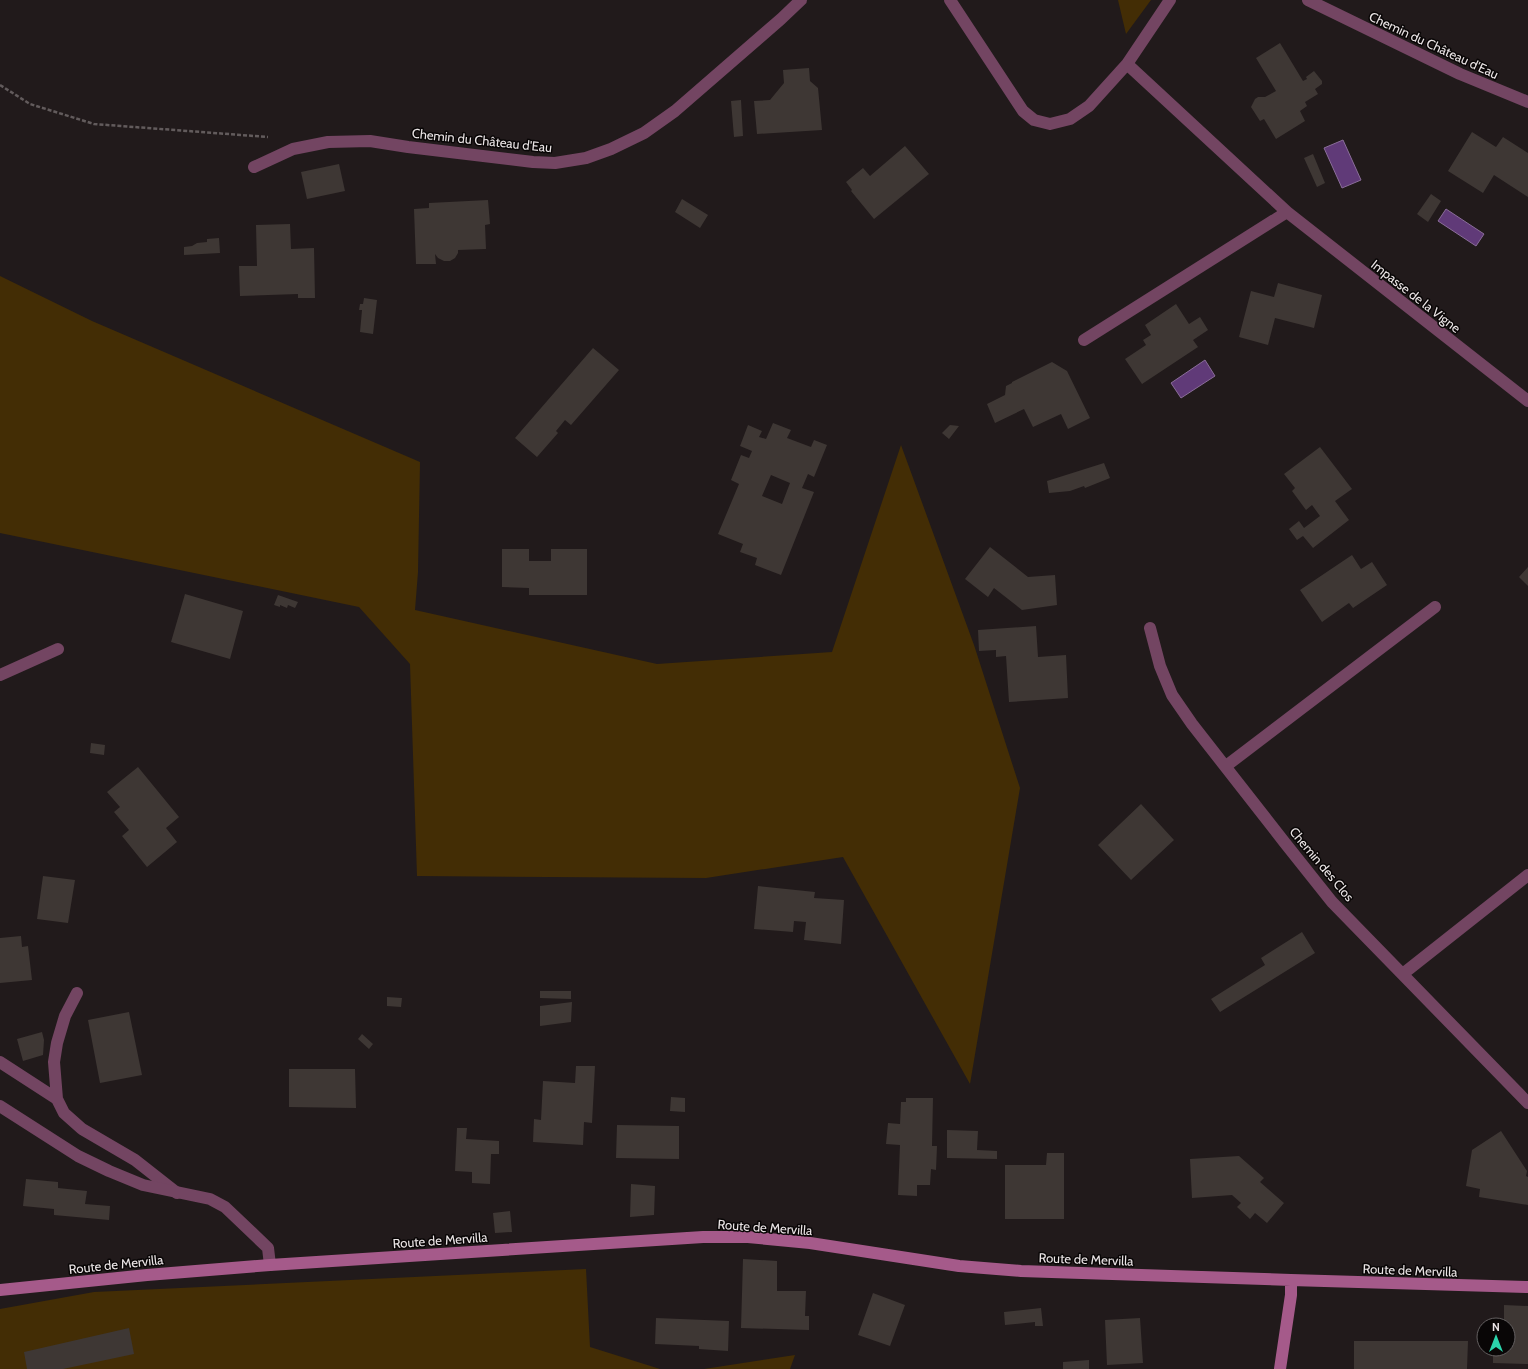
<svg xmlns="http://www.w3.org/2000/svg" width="1528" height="1369" viewBox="0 0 1528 1369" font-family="Cabin,sans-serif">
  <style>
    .green { fill: #432d05 }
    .water { fill: #603a78; stroke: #8a6d99 }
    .building { fill: #3e3734; fill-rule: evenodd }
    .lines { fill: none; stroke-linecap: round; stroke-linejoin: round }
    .path { stroke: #625b5c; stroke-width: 2.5; stroke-dasharray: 4 2; stroke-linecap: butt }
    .lane { stroke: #734562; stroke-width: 12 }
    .street { stroke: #734562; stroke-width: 12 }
    .secondary { stroke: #a55a8a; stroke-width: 12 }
    .labels { text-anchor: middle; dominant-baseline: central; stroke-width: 3; stroke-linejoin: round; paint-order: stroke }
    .street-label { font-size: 13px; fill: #ebe5e6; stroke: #090606 }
  </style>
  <rect width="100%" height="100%" fill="#211a1b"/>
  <path class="green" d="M1118 0H1151L1126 34Z
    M0 276 92 321 420 462 418 572 415 610 657 664 832 652 901 445 974 645 1020 788 970 1084 843 857 706 878 417 876 410 664 359 607 0 533Z
    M586 1269 590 1347 660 1369H0V1309L94 1292Z
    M795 1355 790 1369H704Z"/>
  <path class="water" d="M1343 140 1361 180 1342 188 1324 148Z
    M1446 209 1484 234 1476 246 1438 221Z
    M1205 360 1215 376 1181 398 1171 383Z"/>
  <path class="building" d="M1280 43 1303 81 1307 79 1306 77 1314 71 1322 81V84L1315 89 1318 94 1305 102 1307 106 1300 111 1305 121 1276 139 1264 119 1260 121 1251 107 1255 99 1258 97H1265L1276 91 1256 58Z
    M809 68 810 81 818 88 822 130 757 134 754 101 770 100 784 83 783 70Z
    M741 100 743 136 734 137 731 101Z
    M1472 132 1496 147 1503 137 1528 153V197L1494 175 1483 193 1448 171Z
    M905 146 929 174 874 219 851 191 852 190 846 182 863 168 870 176Z
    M1313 154 1325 183 1317 187 1304 158Z
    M339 164 345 191 307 199 301 172Z
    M1431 194 1441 201 1428 222 1417 214Z
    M682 199 708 215 700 228 675 212Z
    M488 200 490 224 485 225 486 249 458 250V253L455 258 450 261H444L438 258 435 254 436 264H416L414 209 429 208V203Z
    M290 224 291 249 314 248 315 298H298V294L240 296 239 266H257L256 225Z
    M219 238 220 253 184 255V247L192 246 197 243 207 242V239Z
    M1278 283 1322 295 1314 328 1275 318 1268 345 1239 337 1251 291 1274 297Z
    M364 298 377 300 373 334 360 332 362 310H359L360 304H363Z
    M1176 304 1189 324 1200 317 1208 330 1193 340 1198 347 1142 384 1125 359 1146 345 1143 340 1151 335 1145 325Z
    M593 348 619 370 571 425 565 420 556 431 558 433 537 457 515 438Z
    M1052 362 1067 371 1090 418 1068 429 1061 414 1033 427 1024 409 995 423 987 404 1005 395 1006 386 1012 383V382Z
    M773 423 791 430 787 438 811 447 814 440 827 445 814 477 808 474 802 488 814 492 781 575 755 565 757 558 740 552 743 544 718 534 739 484 731 480 741 455 749 458 752 451 740 446 748 425 762 431 759 437 766 439ZM771 475 790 483 782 504 762 496Z
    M950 425 959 426 949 439 942 433Z
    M1320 447 1352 489 1335 501 1349 520 1313 548 1303 536 1297 540 1289 529 1299 521 1304 528 1320 516 1312 505 1306 510 1292 491 1295 488 1284 474Z
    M1104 463 1110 478 1085 488 1084 486 1070 491 1049 493 1047 481Z
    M990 547 1028 577 1055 575 1057 605 1022 610 994 588 988 597 965 579Z
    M502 549H529V561H551V549H587V595H529V588L502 587Z
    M1352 555 1361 569 1372 562 1387 585 1353 608 1349 603 1322 622 1300 590Z
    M1528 567V586L1519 577Z
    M185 594 243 611 230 659 171 642Z
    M278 595 298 602 295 608 288 605 287 608 280 605V607L274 605Z
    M1036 626 1038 657 1066 655 1068 698 1009 702 1006 656 996 657V650L979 651 978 630Z
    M91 743 105 745 104 755 90 753Z
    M138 767 179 817 166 828 177 842 147 867 122 836 129 830 114 812 120 807 107 792Z
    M1141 804 1174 840 1131 880 1098 845Z
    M43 876 75 880 68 923 37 919Z
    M758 886 815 892 814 898 844 900 841 944 804 940 806 922 794 921 793 932 754 929Z
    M1302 932 1315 953 1220 1012 1211 999 1265 965 1261 958Z
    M21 936 22 947 28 946 32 980 0 983V938Z
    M540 991H571V999L540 998Z
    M387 997 402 998 401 1007 387 1006Z
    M572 1002 571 1022 540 1026V1006Z
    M129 1012 142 1075 100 1083 88 1020Z
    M42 1032 44 1040 43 1055 23 1061 17 1039Z
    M362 1034 373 1044 369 1049 358 1039Z
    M576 1066H595L592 1123 584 1122 583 1145 533 1142 534 1119 541 1120 543 1081 575 1083Z
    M289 1069H355L356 1108 289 1107Z
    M671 1097 685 1098V1112L670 1111Z
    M906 1098H933L932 1146H937L936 1170 931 1169 930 1185H917V1196L898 1195 900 1145 886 1144 888 1123 900 1124 901 1102H906Z
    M617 1125 679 1126V1159L616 1158Z
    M457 1128H467L466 1139 499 1141V1154H491L490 1184 472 1183V1172L455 1171Z
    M947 1130 978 1131 977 1150 997 1151V1159L947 1158Z
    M1501 1131 1527 1171 1526 1176 1528 1177V1205L1479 1197 1480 1189 1466 1186 1472 1150Z
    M1047 1153H1064V1219H1005V1165H1046Z
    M1239 1156 1264 1178 1260 1182 1284 1203 1267 1223 1255 1213 1250 1219 1237 1207 1241 1203 1232 1195 1192 1198 1190 1159Z
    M26 1179 58 1182V1188L87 1191 85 1204 110 1206 109 1220 54 1215V1209L23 1206Z
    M631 1184 655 1186 654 1215 630 1217Z
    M510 1211 512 1232 495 1233 493 1213Z
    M743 1259 777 1261V1291H806L805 1316H809V1330L741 1328Z
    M873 1293 905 1305 890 1346 858 1335Z
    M1504 1305 1528 1306V1364L1493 1363V1349H1508V1325H1504Z
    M1041 1308 1043 1326H1035V1322L1005 1325 1004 1312Z
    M656 1318 729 1321 728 1351 699 1349V1346L655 1344Z
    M1140 1318 1143 1363 1107 1365 1105 1320Z
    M129 1328 134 1354 63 1369H27L24 1352Z
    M1354 1341H1468L1467 1369H1354Z
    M1089 1360V1369H1063V1362Z"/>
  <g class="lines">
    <path class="path" d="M0 85 30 104 94 124 268 137"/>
    <path class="lane" d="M77 993 65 1016 57 1043 54 1062 57 1099 64 1113 82 1129 135 1160 177 1193
      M0 1062 57 1099"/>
    <path class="street" d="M950 0 1023 111 1034 120 1050 124 1070 119 1089 106 1127 64 1170 0
      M1308 0 1460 74 1528 102
      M254 167 293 149 328 142 370 141 408 147 533 162 555 163 586 158 611 149 644 133 675 111 781 19 801 0
      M1287 212 1528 401
      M1084 340 1287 212 1127 64
      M1150 628 1160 666 1172 695 1192 724 1285 843 1332 902 1528 1103
      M0 675 58 649
      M1226 766 1435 607
      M1404 973 1528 875
      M0 1106 78 1156 109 1171 143 1185 210 1199 225 1207 268 1248 270 1265"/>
    <path class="secondary" d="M0 1290 147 1275 270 1265 703 1237H748L810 1243 959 1266 1021 1271 1291 1280 1528 1287
      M1280 1369 1291 1295V1280"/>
  </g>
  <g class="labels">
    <g class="street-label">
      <text transform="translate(1434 45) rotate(25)">Chemin du Château d'Eau</text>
      <text transform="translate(482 140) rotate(6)">Chemin du Château d'Eau</text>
      <text transform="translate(1416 296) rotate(38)">Impasse de la Vigne</text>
      <text transform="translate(1322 864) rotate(50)">Chemin des Clos</text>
      <text transform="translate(765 1227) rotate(4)">Route de Mervilla</text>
      <text transform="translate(440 1240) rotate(-4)">Route de Mervilla</text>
      <text transform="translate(1086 1259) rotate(2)">Route de Mervilla</text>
      <text transform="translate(116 1264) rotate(-6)">Route de Mervilla</text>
      <text transform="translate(1410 1270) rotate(2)">Route de Mervilla</text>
    </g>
  </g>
  <g transform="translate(1496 1337)"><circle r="19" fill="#090606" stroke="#635f60"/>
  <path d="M0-3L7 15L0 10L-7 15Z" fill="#2bd5ac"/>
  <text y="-6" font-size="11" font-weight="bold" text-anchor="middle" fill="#ebe5e6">N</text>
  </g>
</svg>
